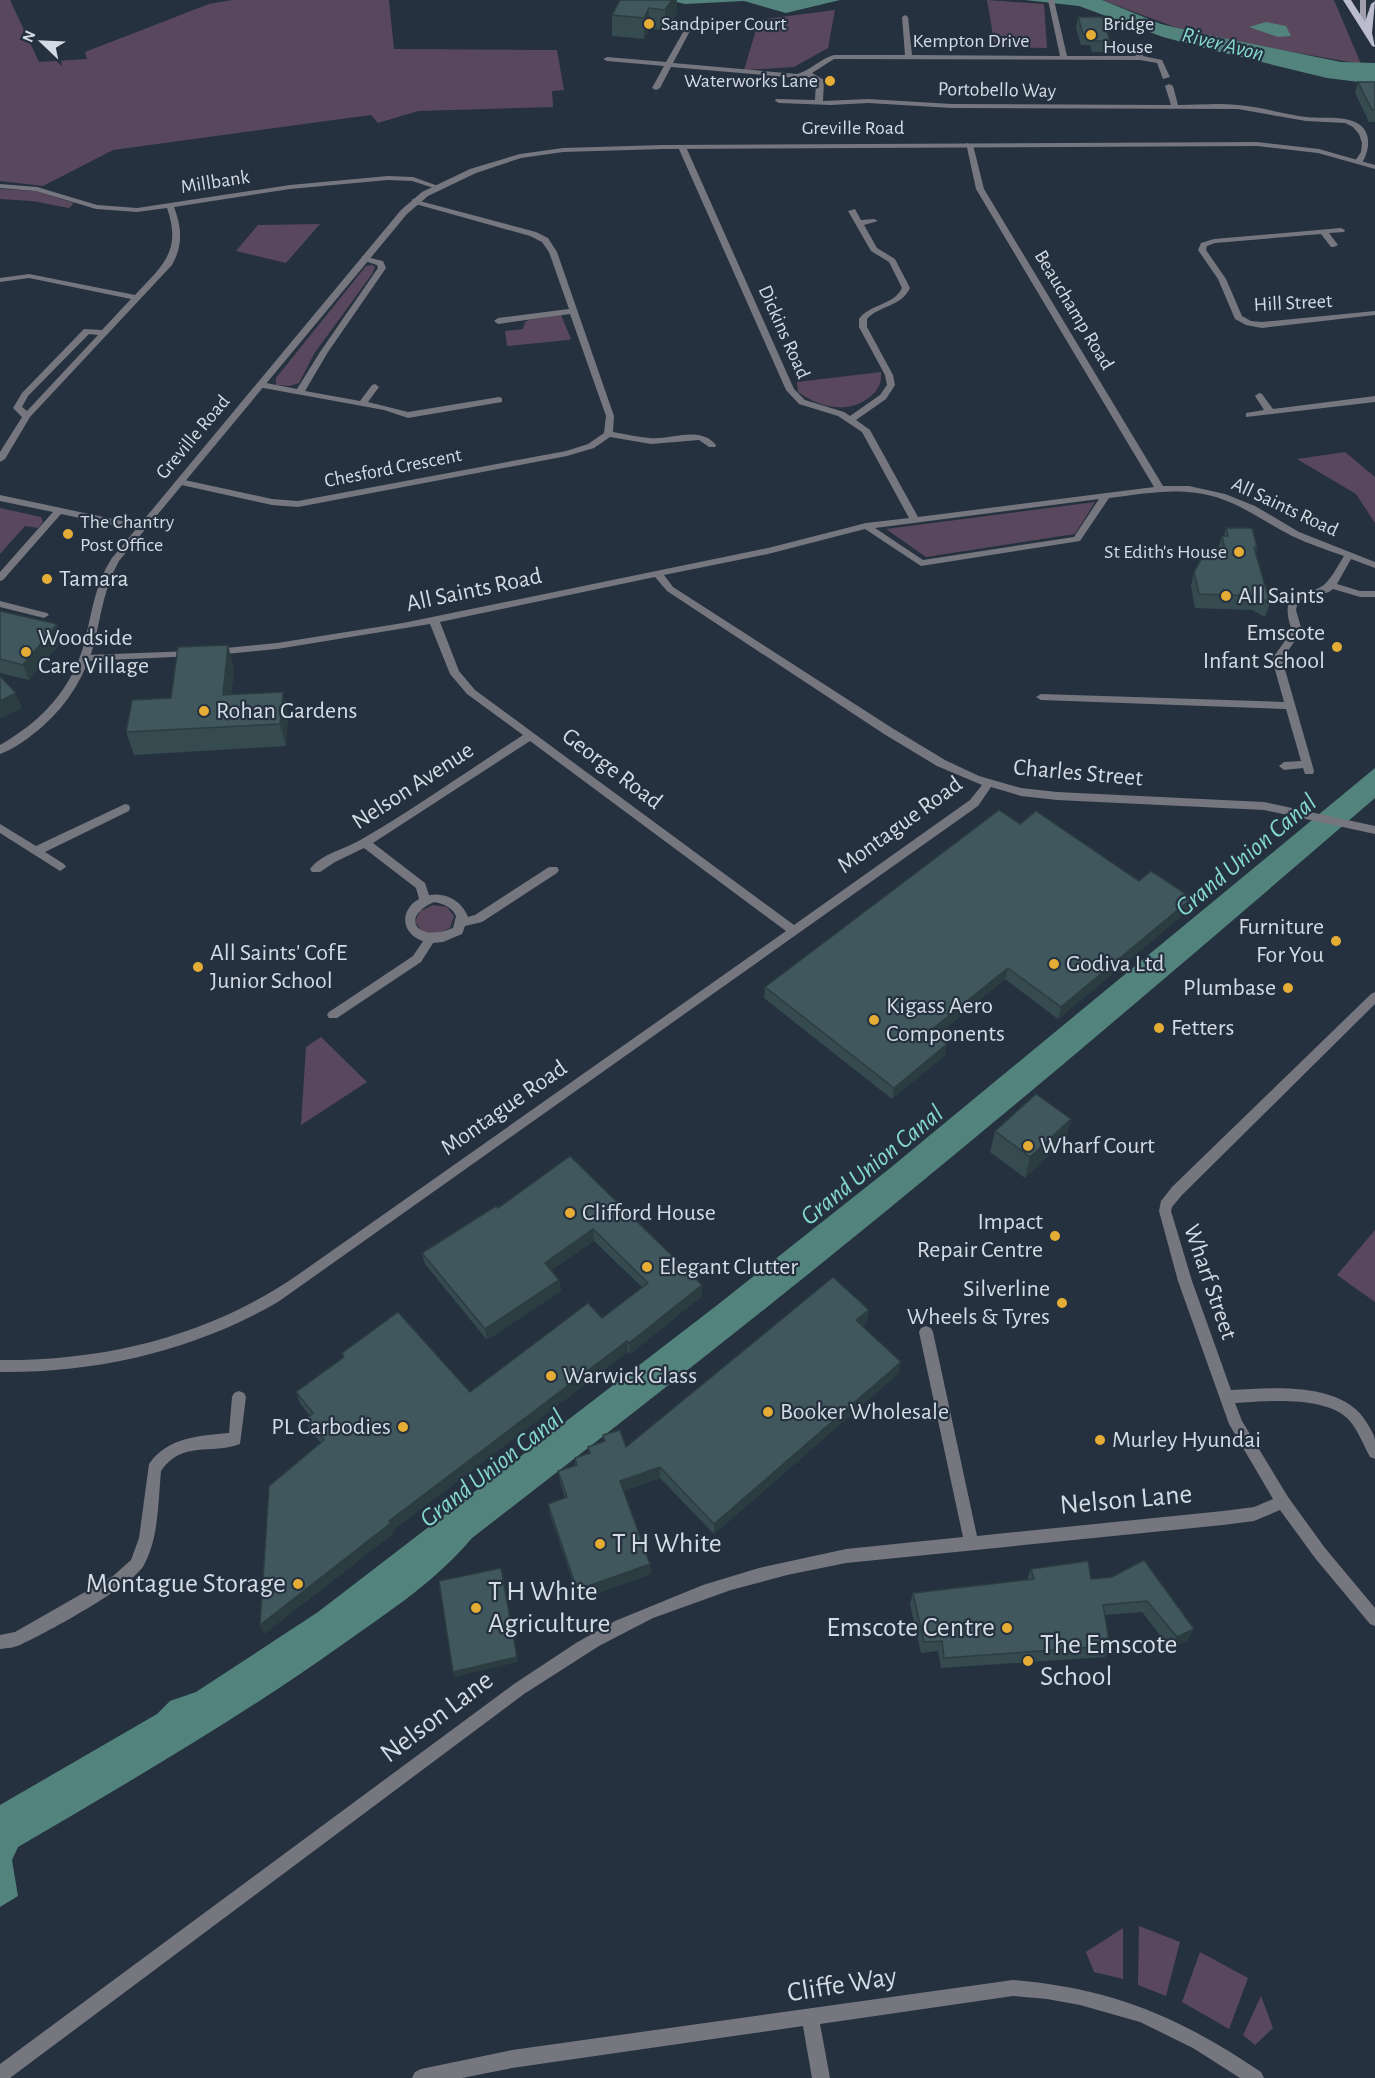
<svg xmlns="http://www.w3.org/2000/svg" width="1375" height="2078" viewBox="0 0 1375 2078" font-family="'Alegreya Sans',sans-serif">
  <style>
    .green { fill: #59485d }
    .water { fill: #52837c }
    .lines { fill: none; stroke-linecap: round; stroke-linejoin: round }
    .minor { fill: #76767f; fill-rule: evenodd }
    .tertiary { fill: #76767f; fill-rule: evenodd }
    .secondary { fill: #9e9eac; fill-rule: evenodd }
    .primary { fill: #bcbccf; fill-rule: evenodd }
    .wall { fill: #364b50 }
    .shaded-wall { fill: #2c3d41 }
    .building { fill: #3f575d; stroke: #2c3d41; stroke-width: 1.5 }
    .poi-dot { fill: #e5ad35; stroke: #25313f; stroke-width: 2 }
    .labels { text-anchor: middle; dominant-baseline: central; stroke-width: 4.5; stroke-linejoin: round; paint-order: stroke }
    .far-poi-label { font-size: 20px; fill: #d3dbe4; stroke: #25313f; text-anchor: start }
    .far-street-label { font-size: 20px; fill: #d3dbe4; stroke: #25313f }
    .far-water-label { font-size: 22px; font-style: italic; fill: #84d8cc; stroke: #25313f }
    .poi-label { font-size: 24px; fill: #d3dbe4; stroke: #25313f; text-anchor: start }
    .street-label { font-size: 24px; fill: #d3dbe4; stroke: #25313f }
    .water-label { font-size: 26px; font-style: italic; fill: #84d8cc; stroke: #25313f }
    .near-street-label { font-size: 28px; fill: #d3dbe4; stroke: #25313f }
    .near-poi-label { font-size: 28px; fill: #d3dbe4; stroke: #25313f; text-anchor: start }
  </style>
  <rect width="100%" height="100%" fill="#25313f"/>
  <path class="green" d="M0 0H10L39 62 87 59 85 52 209 4 232 0H389L394 49 557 50 564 90 552 91 553 107 418 111 378 123 371 115 113 150 43 186 0 181Z
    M987 0 1044 4 1047 48 995 47Z
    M1102 0H1334L1361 64 1264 47 1180 29Z
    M835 10 828 48 794 67 744 70 759 20Z
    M0 189 36 191 74 203 69 208 32 201 0 199Z
    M320 224 286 263 236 251 258 225Z
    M372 265 375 267 372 274 314 354 299 383 290 386 276 385V378L366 266Z
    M561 315 571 339 568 340 507 346 505 331 523 329 525 322 529 320Z
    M881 372C882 384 878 391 867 399 846 414 819 407 798 392L797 382Z
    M1345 452 1375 477V523L1356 494 1297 459Z
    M1095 502 1075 534 926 557 886 529Z
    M0 508 41 517 43 522 38 528 25 526 0 554Z
    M433 905 447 907 454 916 450 928 437 934 422 931 415 922 420 911Z
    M321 1037 367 1082 301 1125 306 1047Z
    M1375 1230V1302L1337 1275Z
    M1139 1926 1180 1942 1166 1996 1138 1985Z
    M1123 1928V1979L1094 1972 1086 1952Z
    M1200 1952 1248 1978 1229 2029 1182 2002Z
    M1261 1996 1273 2028 1255 2045 1243 2035Z"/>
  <path class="water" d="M668 0H840L786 13 744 1 685 4Z
    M1025 0H1102L1161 24 1194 32 1341 62 1375 63V84L1327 78 1216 51 1163 37 1079 6Z
    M1266 22 1286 26 1291 36 1278 37 1249 27Z
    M1375 768V798C1215 936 1055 1073 891 1207 753 1320 613 1429 472 1538 437 1580 390 1611 346 1642 241 1717 129 1782 18 1847L12 1860 18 1896 0 1907V1805L157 1714 170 1701 196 1692 318 1612 716 1306 889 1169Z"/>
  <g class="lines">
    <path class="minor" d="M1048 0H1054L1067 56H1136L1133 45 1136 43 1139 45 1143 56 1162 60 1170 77 1163 79 1157 63 1140 60 834 59 812 73 824 80 823 101 868 99 952 104 1171 105 1165 86 1169 84 1173 86 1178 105C1198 105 1218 103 1238 105 1261 107 1284 114 1306 117 1322 119 1342 115 1357 123 1372 131 1370 150 1362 163L1355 161 1361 152 1362 143 1359 134 1353 127 1345 123 1306 121 1238 109 952 108 868 103 831 105 779 103 775 101 776 99 815 100 816 81 806 76 797 78 671 67 660 88 656 90 652 88 664 66 607 61 603 59 607 57 666 62 686 27 689 25 692 27 673 63 797 74C811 70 820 59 834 55H905L902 17 905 15 908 17 912 55 1060 56Z
      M966 143 973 145 984 189 1163 486H1189L1225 494 1255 506 1299 532 1375 562V568L1351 559 1337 584 1360 591H1375V597H1360L1333 589 1329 592 1298 601 1296 610 1302 631 1282 659 1314 771 1313 774H1305L1303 768 1284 770 1279 766 1284 762 1301 761 1286 709 1041 700 1036 697 1041 694 1284 702 1272 659 1292 631C1288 618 1285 609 1291 597 1327 587 1324 589 1344 556 1327 550 1309 544 1292 536 1257 518 1229 494 1187 492 1161 490 1135 495 1109 498L1080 541 921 566 865 529 768 554 664 575 673 587 892 728 945 760 979 776 1021 788 1057 792 1264 802 1375 826V834L1264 810 1057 800 1021 796 991 787 978 806 278 1302C193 1351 97 1373 0 1372V1360C107 1361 211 1335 299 1274L786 931 530 741 373 843 425 883 429 895C446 892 462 901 468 917L475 915 549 867H557L559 870 557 873 482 922 465 926 462 934 443 942 433 943 421 962 337 1018H329L327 1015 329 1012 413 956 423 941C401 934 399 910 419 899L416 888 364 848 335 862 320 872H312L310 869C322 853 346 849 362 839 417 807 469 770 523 735L467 694 450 674 430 624 277 649 216 655 211 652 216 649 277 643 403 623 768 548 866 523 909 518 862 432 838 416 799 404 786 390 678 147 679 145 686 147 794 389 805 400 844 412 850 416 880 395 887 385 885 375 859 327V319C870 304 894 305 902 288L889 262 871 251 848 211 855 209 861 220 874 219 878 221 864 225 877 248 895 259 910 288C901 307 880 305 867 319V327L893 375 895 385 886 399 856 420 870 430 918 517 1154 487 976 189ZM1099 499 1074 537 923 560 875 528ZM655 577 667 591 884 734 937 766 982 785 970 800 794 925 475 690 459 671 440 622ZM434 902C444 904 452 907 456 916L453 928C419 943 398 918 434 902Z
      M388 176 413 177 441 187 437 189 412 181 388 180 290 189 174 207C182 228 183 245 172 265L30 417 5 459 0 462V452L22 417 13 408 22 393 84 329 102 330 131 299 29 278 0 282V278L29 274 135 295C163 265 182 251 167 208L137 212 96 209 36 191 0 188V184L37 187 97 205 137 208 290 185ZM89 334 98 335 27 411 22 407 28 396Z
      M412 199 536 232 548 238 557 252 614 416 613 432C625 434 638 437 650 438 672 440 700 425 716 445L715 447H709L699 440 651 444 610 437 594 448 567 456 298 507 272 505 177 484 175 482 180 479 272 499 298 501 566 451 588 444 604 433 606 416 570 314 498 324 494 321 498 318 569 309 549 252 542 242 530 236 412 203Z
      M1341 228 1345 230 1344 232 1329 233 1338 245 1334 247H1331L1321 234 1215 243 1207 246 1206 250 1226 279 1242 316 1251 321 1262 322 1375 311V315L1262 328 1246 325 1235 319 1218 279 1198 250 1201 243 1214 239Z
      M362 256 383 261 386 268 328 352 305 391 360 401 372 385 375 384 379 387 368 402 408 412 499 397 502 398V402L408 418 384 410 258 387V383L261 382 297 389 320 352 378 268 377 265 362 260Z
      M1259 393 1262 394 1273 409 1375 396V402L1246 417V413L1264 410 1255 396Z
      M0 495 141 525 146 528 141 531 61 514 3 580 0 581V572L53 512 0 501Z
      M0 601 47 613 49 615 44 618 0 607Z
      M192 651 196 652V656L86 661 81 658 86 655Z
      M125 804 129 805 130 808 129 811 45 852 64 864 66 867 60 871 0 833V824L36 846Z
      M1375 992V1004L1182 1195 1172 1207 1171 1211 1192 1281 1231 1390C1273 1388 1343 1381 1367 1423 1370 1428 1374 1434 1375 1440 1375 1446 1375 1453 1375 1459L1370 1457C1363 1444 1358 1430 1349 1420 1326 1395 1266 1401 1235 1403L1242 1421 1288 1497 1325 1548 1375 1608V1626L1370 1624 1315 1558 1280 1510 1254 1521 1223 1525 846 1563 787 1575 731 1590 653 1618 599 1646 524 1694 10 2078H0V2064L514 1684 576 1643 615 1621 703 1585 759 1568 846 1549 963 1537 919 1332 921 1328 926 1326 931 1328 933 1332 977 1536 1223 1511 1254 1507 1273 1499 1229 1424 1178 1281 1159 1211 1161 1201 1172 1187 1371 994Z
      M239 1391 244 1393 246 1397 240 1444C211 1455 182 1440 161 1471 158 1502 159 1537 144 1565 134 1585 46 1633 22 1644 15 1648 7 1648 0 1649V1635L15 1632 113 1576 131 1560 139 1538 149 1464C168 1437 198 1436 229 1433L232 1397 234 1393Z
      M1013 1980C1111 1988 1180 2017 1261 2072L1264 2078H1240L1193 2048 1140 2022 1080 2005 1047 1999 1013 1996 820 2024 830 2078H812L803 2026 512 2068 462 2078H412L415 2072 421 2069 512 2050Z"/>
    <path class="tertiary" d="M1257 142 1319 149 1375 165V169L1318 153 1257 146 663 149 563 152 521 158 476 173 428 196 407 214 119 561C105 586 101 613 95 641 86 674 69 703 43 726 30 737 15 749 0 754V745C42 721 72 689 85 641 92 612 95 584 112 558L401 210 422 192 470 169 520 154 563 148 663 145Z"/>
    <path class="secondary" d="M1360 0H1366V25L1363 27 1360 25Z"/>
    <path class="primary" d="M1343 0H1351L1365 22 1371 4 1375 1 1372 33 1375 47 1372 46Z"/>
  </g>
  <path class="wall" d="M677 0V13L665 30 649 29 644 39 612 36V15Z
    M1078 17 1110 41 1108 52H1092L1090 45H1081L1076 28Z
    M1358 82H1375V122H1369L1355 93Z
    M1226 528 1257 547 1256 553 1270 603 1265 617 1252 610 1195 608 1191 586 1194 572 1220 557 1218 549 1222 536H1224Z
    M0 611 63 640 29 680 0 673Z
    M234 668 231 695 288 715 286 746 134 755 126 732 171 698Z
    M1020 824 1139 881 1189 910 1058 1019 1005 979 936 1036 945 1055 892 1099 764 998 765 987Z
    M1071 1119 1065 1140 1025 1178 990 1152 995 1131Z
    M570 1156 702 1296 630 1354 628 1352 393 1530 394 1533 264 1634 321 1443 309 1429 306 1419 310 1416 300 1403 296 1392 343 1357 342 1353 470 1392 602 1318 642 1287 594 1241 551 1270 559 1280 561 1291 487 1340 425 1264 422 1253 498 1208Z
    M867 1322 862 1326 899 1373 714 1534 660 1478 623 1491 650 1564 651 1574 579 1600 550 1514 548 1504 565 1498 560 1482 558 1471 575 1465V1458L589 1453 588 1447 604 1442 603 1435 626 1447Z
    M1144 1560 1188 1640 1170 1648 1142 1612 1105 1615 1110 1646 1105 1657 941 1668 938 1651 921 1653 910 1604 913 1593 1027 1580 1031 1569 1091 1579 1112 1577Z"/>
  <path class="shaded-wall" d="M672 0H677V13L665 30V10Z
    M649 8V29L644 39V18Z
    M57 624 63 640 29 680 23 665Z
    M228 645 234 668 229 718 223 695Z
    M283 692 288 715 286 746 280 724Z
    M16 693 22 708 0 719V701Z
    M1192 898 1189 910 1058 1019 1061 1007Z
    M1008 968 1005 979 928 1042 930 1031Z
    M947 1044 945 1055 892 1099 894 1088Z
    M1071 1119 1065 1140 1025 1178 1030 1157Z
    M593 1229 594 1241 546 1274 545 1263Z
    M559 1280 561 1291 487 1340 485 1329Z
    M702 1285V1296L630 1354 629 1343Z
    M869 1310 867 1322 854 1332 856 1320Z
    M627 1341 628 1352 393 1530 394 1533 264 1634 260 1625 389 1521Z
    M901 1362 899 1373 714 1534V1524Z
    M660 1467V1478L621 1492 620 1481Z
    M650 1564 651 1574 579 1600 577 1590Z
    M501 1568 518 1662 454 1677 453 1672Z
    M1194 1629 1188 1640 1170 1648 1177 1637Z"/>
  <path class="building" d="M620 0H672L665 10 649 8 644 18 612 15Z
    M1078 17H1103L1110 41H1094L1092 34H1083Z
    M1358 82H1375V110H1372Z
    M1226 528H1252L1257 547H1254L1270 603 1256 596 1199 594 1194 572 1202 558 1207 556 1227 558 1222 536H1228Z
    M0 611 57 624 23 665 0 659Z
    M228 645 223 695 283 692 280 724 126 732 132 700 171 698 178 647Z
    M0 676 16 693 0 701Z
    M999 810 1020 824 1036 811 1139 881 1151 871 1192 898 1061 1007 1008 968 930 1031 947 1044 894 1088 765 987Z
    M1036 1094 1071 1119 1030 1157 995 1131Z
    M570 1156 702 1285 629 1343 627 1341 389 1521 391 1523 260 1625 269 1486 324 1440 306 1419 313 1413 296 1392 344 1357 342 1353 398 1312 470 1392 588 1303 602 1318 648 1283 593 1229 545 1263 559 1280 485 1329 422 1253 496 1206 498 1208Z
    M833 1277 869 1310 856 1320 901 1362 714 1524 660 1467 620 1481 650 1564 577 1590 548 1504 567 1497 558 1471 577 1465 575 1458 590 1453 588 1447 605 1441 603 1435 620 1430 626 1447Z
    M1144 1560 1194 1629 1177 1637 1147 1601 1103 1605 1110 1646 944 1658 942 1641 924 1642 913 1593 1034 1579 1031 1569 1088 1561 1091 1579 1112 1577Z
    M501 1568 517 1657 453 1672 439 1581Z"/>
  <g class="poi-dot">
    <circle cx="649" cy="24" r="6"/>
    <circle cx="1091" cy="35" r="6"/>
    <circle cx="830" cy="81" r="6"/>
    <circle cx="68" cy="534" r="6"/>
    <circle cx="1239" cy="552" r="6"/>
    <circle cx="47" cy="579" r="6"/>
    <circle cx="1226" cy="596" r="6"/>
    <circle cx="1337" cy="647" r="6"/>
    <circle cx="26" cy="652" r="6"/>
    <circle cx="204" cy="711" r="6"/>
    <circle cx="1336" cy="941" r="6"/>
    <circle cx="1054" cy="964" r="6"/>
    <circle cx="198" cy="967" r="6"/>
    <circle cx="1288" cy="988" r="6"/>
    <circle cx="874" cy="1020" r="6"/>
    <circle cx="1159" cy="1028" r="6"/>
    <circle cx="1028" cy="1146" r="6"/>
    <circle cx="570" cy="1213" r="6"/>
    <circle cx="1055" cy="1236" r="6"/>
    <circle cx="647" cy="1267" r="6"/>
    <circle cx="1062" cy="1303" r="6"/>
    <circle cx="551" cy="1376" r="6"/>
    <circle cx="768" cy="1412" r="6"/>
    <circle cx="403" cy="1427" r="6"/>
    <circle cx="1100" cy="1440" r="6"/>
    <circle cx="600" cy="1544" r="6"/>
    <circle cx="298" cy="1584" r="6"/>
    <circle cx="476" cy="1608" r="6"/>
    <circle cx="1007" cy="1628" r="6"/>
    <circle cx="1028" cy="1661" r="6"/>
  </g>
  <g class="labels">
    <g class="far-poi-label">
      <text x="661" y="24">Sandpiper Court</text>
      <text x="1103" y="24">Bridge<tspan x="1103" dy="23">House</tspan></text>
      <text x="818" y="81" text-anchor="end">Waterworks Lane</text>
      <text x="80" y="522">The Chantry<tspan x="80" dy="23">Post Office</tspan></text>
      <text x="1227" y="552" text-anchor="end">St Edith's House</text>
    </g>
    <g class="far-street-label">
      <text x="971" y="41">Kempton Drive</text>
      <text transform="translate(997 90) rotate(1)">Portobello Way</text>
      <text x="853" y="128">Greville Road</text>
      <text transform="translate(215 182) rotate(-9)">Millbank</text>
      <text transform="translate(1293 303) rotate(-3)">Hill Street</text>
      <text transform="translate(1074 310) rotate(59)">Beauchamp Road</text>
      <text transform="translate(784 332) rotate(66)">Dickins Road</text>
      <text transform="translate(193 437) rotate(-50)">Greville Road</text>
      <text transform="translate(393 468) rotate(-11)">Chesford Crescent</text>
      <text transform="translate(1285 507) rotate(25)">All Saints Road</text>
    </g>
    <g class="far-water-label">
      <text transform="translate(1223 44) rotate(14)">River Avon</text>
    </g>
    <g class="poi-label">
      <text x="59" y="579">Tamara</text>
      <text x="1238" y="596">All Saints</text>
      <text x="1325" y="633" text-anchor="end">Emscote<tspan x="1325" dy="28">Infant School</tspan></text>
      <text x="38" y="638">Woodside<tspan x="38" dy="28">Care Village</tspan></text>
      <text x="216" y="711">Rohan Gardens</text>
      <text x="1324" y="927" text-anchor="end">Furniture<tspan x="1324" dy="28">For You</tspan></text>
      <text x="210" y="953">All Saints' CofE<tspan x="210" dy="28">Junior School</tspan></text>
      <text x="1066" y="964">Godiva Ltd</text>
      <text x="1276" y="988" text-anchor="end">Plumbase</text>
      <text x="886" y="1006">Kigass Aero<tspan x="886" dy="28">Components</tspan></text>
      <text x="1171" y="1028">Fetters</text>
      <text x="1040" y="1146">Wharf Court</text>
      <text x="582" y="1213">Clifford House</text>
      <text x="1043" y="1222" text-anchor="end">Impact<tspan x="1043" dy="28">Repair Centre</tspan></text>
      <text x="659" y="1267">Elegant Clutter</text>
      <text x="1050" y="1289" text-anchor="end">Silverline<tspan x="1050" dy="28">Wheels &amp; Tyres</tspan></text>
      <text x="563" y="1376">Warwick Glass</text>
      <text x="780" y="1412">Booker Wholesale</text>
      <text x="391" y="1427" text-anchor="end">PL Carbodies</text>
      <text x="1112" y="1440">Murley Hyundai</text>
    </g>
    <g class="street-label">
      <text transform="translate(474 590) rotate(-12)">All Saints Road</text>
      <text transform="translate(612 769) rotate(37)">George Road</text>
      <text transform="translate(1078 773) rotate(5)">Charles Street</text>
      <text transform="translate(413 786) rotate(-33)">Nelson Avenue</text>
      <text transform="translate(900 825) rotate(-36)">Montague Road</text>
      <text transform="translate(504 1108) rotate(-35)">Montague Road</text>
      <text transform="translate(1210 1282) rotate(71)">Wharf Street</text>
    </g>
    <g class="water-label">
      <text transform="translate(1246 855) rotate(-40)">Grand Union Canal</text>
      <text transform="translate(872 1165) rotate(-39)">Grand Union Canal</text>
      <text transform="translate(492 1468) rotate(-38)">Grand Union Canal</text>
    </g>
    <g class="near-street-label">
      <text transform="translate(1126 1500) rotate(-5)">Nelson Lane</text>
      <text transform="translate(437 1717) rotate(-37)">Nelson Lane</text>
      <text transform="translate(842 1985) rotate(-9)">Cliffe Way</text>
    </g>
    <g class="near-poi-label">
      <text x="612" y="1544">T H White</text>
      <text x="286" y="1584" text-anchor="end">Montague Storage</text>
      <text x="488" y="1592">T H White<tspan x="488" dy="32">Agriculture</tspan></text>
      <text x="995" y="1628" text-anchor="end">Emscote Centre</text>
      <text x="1040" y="1645">The Emscote<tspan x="1040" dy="32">School</tspan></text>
    </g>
  </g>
  <g transform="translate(42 42) rotate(293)" stroke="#25313f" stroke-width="4.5" paint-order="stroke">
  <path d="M0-4.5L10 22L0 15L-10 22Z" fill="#d3dbe4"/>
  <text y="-9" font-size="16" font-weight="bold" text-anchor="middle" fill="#d3dbe4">N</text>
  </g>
</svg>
